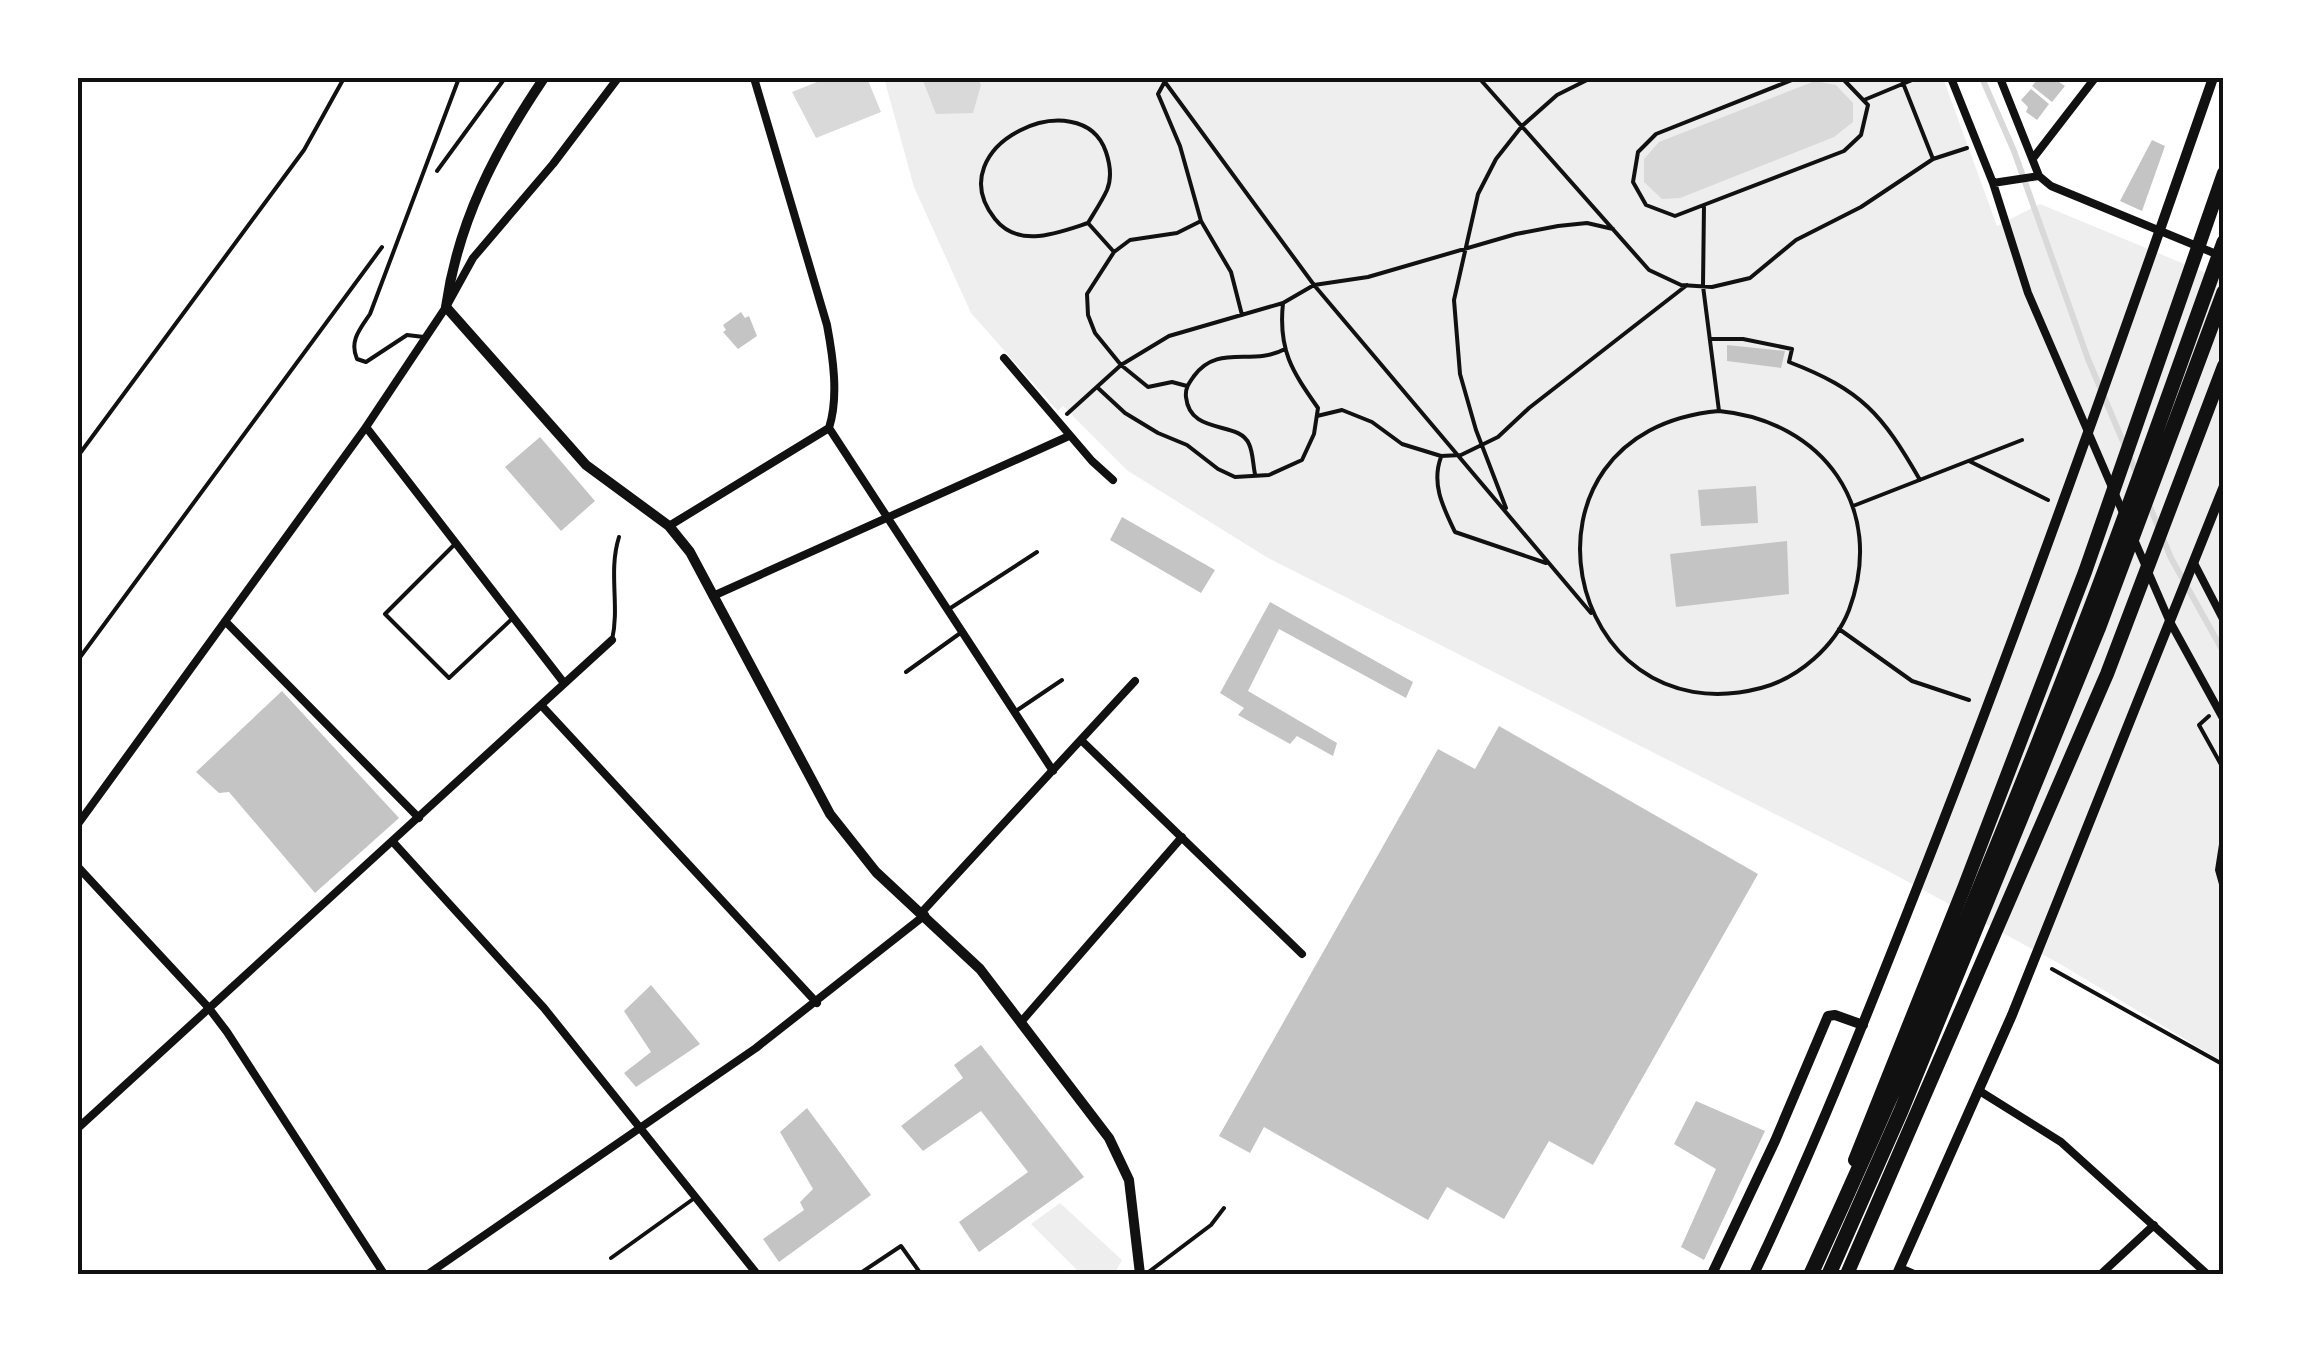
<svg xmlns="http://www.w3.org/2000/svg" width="2301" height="1352" viewBox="0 0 2301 1352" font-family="'Open Sans',sans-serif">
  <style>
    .green { fill: #eee }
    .water { fill: #d9d9d9 }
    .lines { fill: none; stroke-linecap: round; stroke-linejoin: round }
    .stream { stroke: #d9d9d9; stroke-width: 6 }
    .building { fill: #c4c4c4 }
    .path { stroke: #111; stroke-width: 4 }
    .service { stroke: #111; stroke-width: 4 }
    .minor { stroke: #111; stroke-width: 8 }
    .tertiary { stroke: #111; stroke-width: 10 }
    .trunk { stroke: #111; stroke-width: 14 }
    .motorway { stroke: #111; stroke-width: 15 }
    .neatline { fill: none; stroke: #111; stroke-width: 4 }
  </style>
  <rect width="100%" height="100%" fill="#fff"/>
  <path class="green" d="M884 78H1943L1997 226 2040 204 2223 280V1062L2060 964 1890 872 1268 558 1128 471 1063 406 1058 411 971 313 914 187Z
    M1060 1203 1122 1260 1114 1274H1081L1031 1224Z"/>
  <path class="water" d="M827 78H867L881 112 816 138 792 92Z
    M922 78H978L981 85 973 113 936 114Z
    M1815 81 1836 85 1853 103V122L1834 137 1680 198 1662 199 1644 182V159L1659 142Z"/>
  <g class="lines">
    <path class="stream" d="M1982 78 2014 151 2088 359 2138 477
      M2148 502 2171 558 2224 653"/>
  </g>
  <path class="building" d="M2039 78H2053L2065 86 2052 102 2032 86Z
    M2031 89 2049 104 2037 120 2026 112 2028 107 2021 100Z
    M2152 140 2165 146 2142 211 2120 201Z
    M741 312 745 318 749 316 757 336 738 349 723 332 726 330 723 325Z
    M1727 345 1785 351 1781 368 1727 361Z
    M540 437 595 501 561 531 505 467Z
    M1756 486 1758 523 1701 526 1698 490Z
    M1122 517 1215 570 1201 593 1110 540Z
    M1787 541 1789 594 1676 607 1670 554Z
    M1270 602 1413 682 1406 698 1279 629 1248 691 1337 743 1333 756 1297 736 1290 744 1238 715 1244 708 1220 693Z
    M282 691 399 818 315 893 229 792 219 793 196 772Z
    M1499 726 1758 874 1593 1165 1549 1141 1504 1219 1447 1187 1428 1220 1264 1127 1250 1153 1219 1136 1438 749 1475 769Z
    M651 985 700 1044 636 1087 624 1073 651 1052 624 1011Z
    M981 1045 1084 1177 979 1252 959 1222 1028 1172 981 1111 923 1151 901 1126 963 1078 954 1065Z
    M1696 1101 1765 1131 1704 1260 1681 1247 1716 1169 1674 1144Z
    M807 1108 871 1195 779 1262 763 1239 804 1210 800 1202 813 1189 780 1132Z"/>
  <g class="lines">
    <path class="path" d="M1162 78 1314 285 1591 613
      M1479 78 1649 270 1681 285 1712 287 1750 278 1796 240 1861 207 1933 159 1901 78
      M1797 78 1656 134 1638 152 1633 182 1646 205 1675 216 1844 151 1861 135 1868 105 1842 78
      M1164 83 1158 94 1180 146 1201 221 1231 272 1242 315
      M1864 100 1917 78
      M1933 159 1967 148
      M437 171 505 78
      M1704 205 1703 286 1719 411C1823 421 1887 508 1849 610 1835 646 1799 678 1761 688 1562 740 1498 431 1719 411
      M1088 223C1094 213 1102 201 1107 190 1112 178 1110 164 1106 152 1082 80 936 145 995 219 1019 249 1057 233 1088 223L1114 252
      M1710 339H1743L1792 349 1789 362C1862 390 1882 414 1920 480
      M1187 386 1172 382 1148 387 1121 365 1095 333 1088 315 1087 294 1114 252 1130 240 1177 233 1201 221
      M1098 388 1125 413 1158 433 1187 445 1218 469 1235 477 1269 475 1302 460 1314 434 1318 408C1292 371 1278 350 1283 303
      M1067 414 1121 365 1169 336 1283 303 1314 285 1368 277 1516 234 1558 226 1587 223 1613 229
      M1317 416 1342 410 1372 422 1402 444 1441 456 1461 455 1498 437 1529 408 1687 285
      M78 456 304 150 344 78
      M1441 457C1431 484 1443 507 1455 532L1546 563
      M1969 461 2048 500
      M1255 474C1253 465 1253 452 1249 444 1239 420 1190 436 1186 397 1185 388 1189 383 1194 376 1218 343 1252 367 1285 349
      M1853 506 2022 440
      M1506 508 1476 430 1460 374 1454 300 1478 194 1496 159 1522 126 1557 95 1591 78
      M1839 629 1912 681 1969 700
      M78 660 382 247
      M2209 716 2199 725 2224 770
      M2224 825 2217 870 2224 895
      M2052 969 2224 1065"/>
    <path class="service" d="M424 337 407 335 366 362 357 359C349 341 360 329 370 314L459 78
      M456 543 385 614 449 678 514 617
      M949 609 1037 552
      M612 640C620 606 608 572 619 537
      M906 672 959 634
      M1016 711 1062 680
      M611 1258 696 1197
      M859 1274 901 1246 921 1274
      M1146 1274 1211 1225 1224 1208"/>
    <path class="minor" d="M1951 78 1993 183 2028 293 2124 515
      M2000 78 2039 176 2051 186 2221 256
      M2034 157 2095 78
      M1993 183 2039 176
      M1004 358 1092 461 1113 480
      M366 427 564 683
      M829 428 1053 771
      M669 526 829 428C839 397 833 357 827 325L754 78
      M2133 537 2169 620 2224 720
      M2194 563 2224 621
      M713 596 1069 436
      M225 621 419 818
      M541 705 817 1003
      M1081 740 1302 954
      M78 824 366 427 446 307 473 258 553 164 618 78
      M393 842 544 1008 757 1274
      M78 867 208 1007 227 1032 384 1274
      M922 912 1135 681
      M1021 1022 1182 837
      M1978 1090 2061 1142 2207 1274
      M78 1128 612 640
      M1900 1268 1914 1274
      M428 1274 756 1048 925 915
      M2101 1274 2154 1225"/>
    <path class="tertiary" d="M544 78C496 149 458 221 446 307L586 465 669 526 690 552 830 814 876 872 980 969 1109 1138 1129 1180 1140 1274
      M1712 1274 1775 1141 1828 1016 1835 1015 1863 1025
      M1754 1274C1815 1146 1867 1015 1919 883 2024 617 2119 348 2213 78
      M1897 1274 2012 1015 2224 486"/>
    <path class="trunk" d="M1855 1160 1964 888 2085 572 2224 173
      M1847 1274 2107 674 2224 366"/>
    <path class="motorway" d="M1811 1274C1912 1054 2006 831 2092 605 2138 484 2180 363 2224 242
      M1829 1274 1901 1111 2098 629 2224 292"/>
  </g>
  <rect width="2301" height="1352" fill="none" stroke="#ffffff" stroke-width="160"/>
  <rect x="80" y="80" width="2141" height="1192" class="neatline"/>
</svg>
